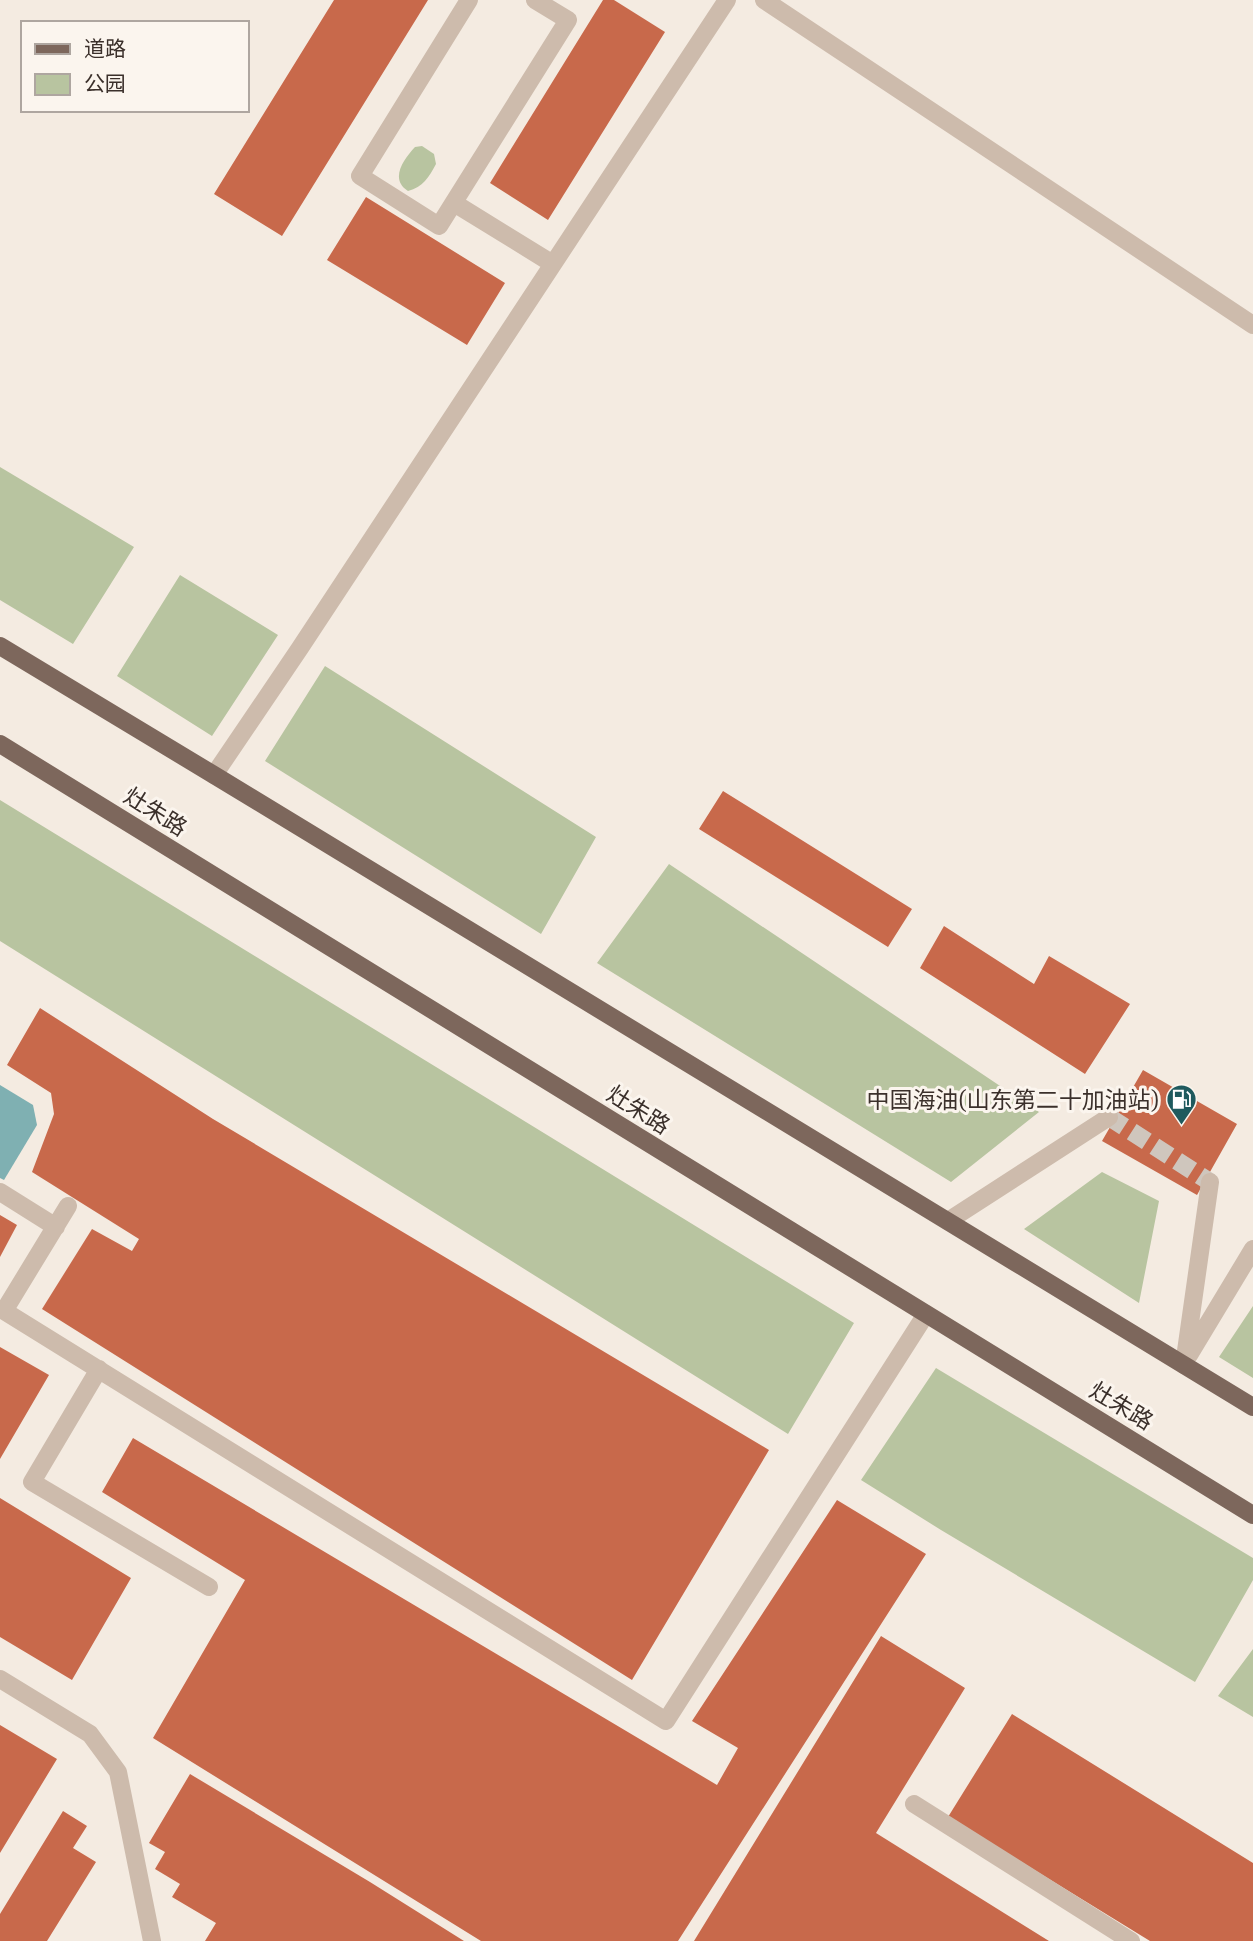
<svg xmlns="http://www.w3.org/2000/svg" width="1253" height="1941" viewBox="0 0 1253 1941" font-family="'Exo 2','Noto Sans SC',sans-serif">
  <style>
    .green { fill: #b8c4a0 }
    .water { fill: #7fb0b2 }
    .building { fill: #c8694b }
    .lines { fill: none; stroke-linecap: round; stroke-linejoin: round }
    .minor-tunnel { stroke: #cfc6bd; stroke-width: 18; stroke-dasharray: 18 9; stroke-linecap: butt }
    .minor { stroke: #cdbbac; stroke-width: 18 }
    .major { stroke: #7d675c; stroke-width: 18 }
    .labels { text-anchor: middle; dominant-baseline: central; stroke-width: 6; stroke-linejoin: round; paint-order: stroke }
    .street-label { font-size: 23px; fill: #3b302b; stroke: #fbf5ee }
    .poi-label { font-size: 23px; fill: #3b302b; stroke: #fbf5ee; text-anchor: end }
  </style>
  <rect width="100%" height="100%" fill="#f4ebe1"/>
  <path class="green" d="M422 146 434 154 436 164C429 177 423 187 408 191 389 179 404 159 415 147Z
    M0 467 134 547 73 644 0 600Z
    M180 575 278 635 212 736 117 676Z
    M325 666 596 837 541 934 265 761Z
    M0 800 854 1323 788 1434 0 941Z
    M669 864 1039 1112 951 1182 597 963Z
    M1102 1172 1159 1201 1139 1303 1024 1229Z
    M1253 1306V1378L1219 1357Z
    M936 1368 1253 1558V1580L1195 1682 941 1530 861 1480Z
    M1253 1649V1717L1218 1696Z"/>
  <path class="water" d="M0 1085 33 1105 37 1125 4 1180 0 1178Z"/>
  <path class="building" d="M334 0H428L282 236 214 194Z
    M603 0H614L665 32 548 220 490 183Z
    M366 197 505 283 467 345 327 260Z
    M723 791 912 909 888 947 699 829Z
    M944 926 1034 984 1049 956 1130 1004 1085 1074 920 968Z
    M40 1008 213 1119 769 1450 632 1680 42 1309 92 1229 132 1251 139 1239 32 1172 54 1114 51 1093 7 1065Z
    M1143 1070 1237 1124 1197 1195 1102 1141Z
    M0 1215 17 1225 0 1257Z
    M0 1347 49 1375 0 1459Z
    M133 1438 717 1785 738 1748 692 1721 837 1500 926 1554 678 1941H481L153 1738 245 1580 102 1492Z
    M0 1498 131 1578 72 1680 0 1637Z
    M881 1636 965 1688 876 1833 1049 1941H694Z
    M1012 1714 1253 1863V1941H1150L948 1817Z
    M0 1725 57 1759 0 1853Z
    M190 1774 370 1882 464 1941H205L216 1923 172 1897 180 1884 155 1869 165 1852 149 1843Z
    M63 1811 87 1826 73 1848 96 1862 47 1941H0V1914Z"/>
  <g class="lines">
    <path class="minor-tunnel" d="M1109 1117 1210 1182"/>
    <path class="minor" d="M469 0 360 176 439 226 568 20 535 0
      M764 0 1253 325
      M454 203 553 264
      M214 775 300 648 727 0
      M0 1192 56 1227
      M68 1206 4 1311 666 1721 926 1314
      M948 1221 1109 1117
      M1189 1355 1253 1249
      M1184 1365 1210 1182
      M99 1369 32 1482 209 1587
      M0 1679 90 1734 118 1772 152 1941
      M914 1804 1131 1941"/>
    <path class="major" d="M0 646 214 775 1253 1407
      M0 744 1253 1515"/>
  </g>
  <defs>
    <symbol id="fuel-pin" viewBox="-11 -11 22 30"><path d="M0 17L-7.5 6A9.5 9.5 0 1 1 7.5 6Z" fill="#1f5a5e" stroke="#fbf5ee"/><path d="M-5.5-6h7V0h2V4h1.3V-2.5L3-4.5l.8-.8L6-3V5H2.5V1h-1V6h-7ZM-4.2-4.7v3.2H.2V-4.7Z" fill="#fff"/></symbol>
  </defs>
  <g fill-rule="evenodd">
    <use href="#fuel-pin" x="1164" y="1082" width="35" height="47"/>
  </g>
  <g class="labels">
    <g class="street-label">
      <text transform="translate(156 811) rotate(32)">灶朱路</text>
      <text transform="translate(639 1109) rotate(32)">灶朱路</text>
      <text transform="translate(1122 1405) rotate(31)">灶朱路</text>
    </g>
    <g class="poi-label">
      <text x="1159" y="1099">中国海油(山东第二十加油站)</text>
    </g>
  </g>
  <rect x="21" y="21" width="228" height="91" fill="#fbf5ee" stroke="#aea6a0" stroke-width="2"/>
  <rect x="35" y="44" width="35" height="10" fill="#7d675c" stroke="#aea6a0" stroke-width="2"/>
  <text x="84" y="56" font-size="21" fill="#3b302b">道路</text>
  <rect x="35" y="74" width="35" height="21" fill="#b8c4a0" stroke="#aea6a0" stroke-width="2"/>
  <text x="84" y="91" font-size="21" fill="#3b302b">公园</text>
</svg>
